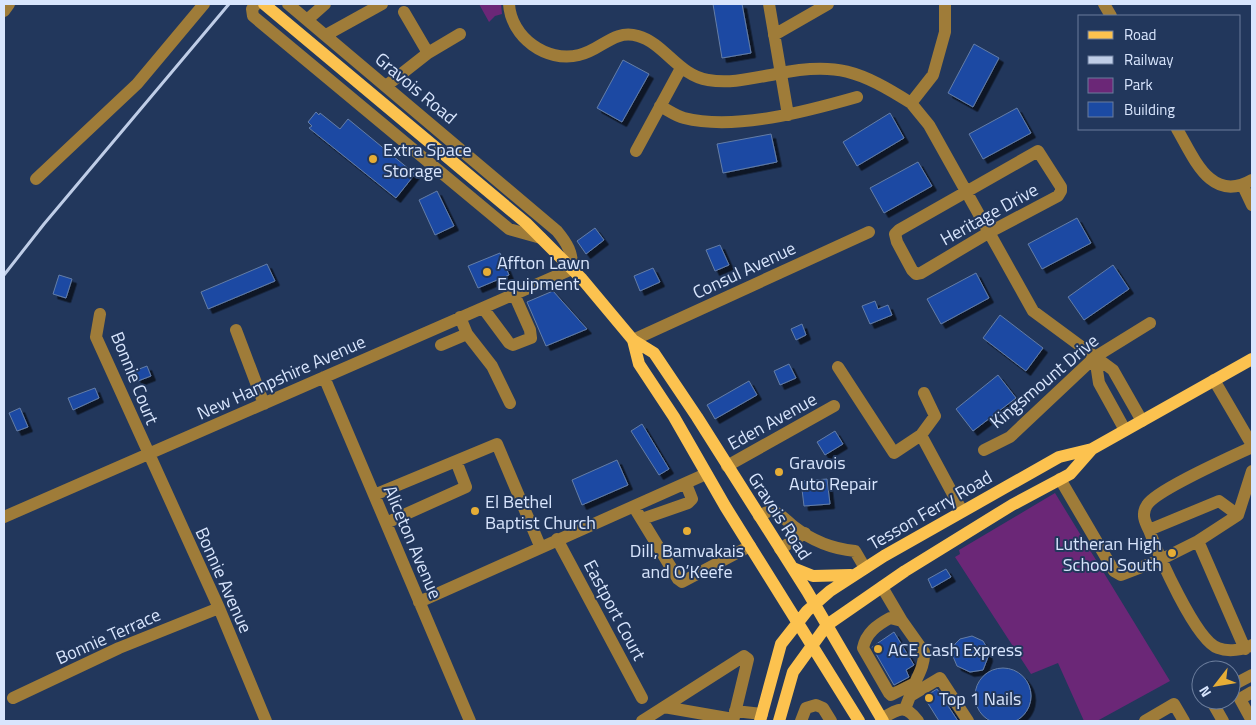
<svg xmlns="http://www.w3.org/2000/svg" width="1256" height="725" viewBox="0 0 1256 725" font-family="'Titillium Web',sans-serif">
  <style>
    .green { fill: #6b2777 }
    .building { fill: #1b4aa3; stroke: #647da7; filter: url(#shadow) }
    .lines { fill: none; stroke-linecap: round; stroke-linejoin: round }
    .minor { stroke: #9f7c39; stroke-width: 12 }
    .major { stroke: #fcc24f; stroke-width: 12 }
    .rail { stroke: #bfcde7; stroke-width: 3 }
    .poi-dot { fill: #e6ad36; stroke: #22375c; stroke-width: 2 }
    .labels { text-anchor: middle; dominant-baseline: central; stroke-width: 4; stroke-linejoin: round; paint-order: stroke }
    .street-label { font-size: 18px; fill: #d8e5fd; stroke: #22375c }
    .poi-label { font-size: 18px; fill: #d8e5fd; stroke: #22375c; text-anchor: start }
  </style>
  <defs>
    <filter id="shadow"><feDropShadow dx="4.5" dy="4.5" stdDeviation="0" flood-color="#0009"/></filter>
  </defs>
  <rect width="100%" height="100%" fill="#22375c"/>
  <path class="green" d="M479 4H501L502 14 495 16 489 22Z
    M1055 493 1170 681 1097 721H1084L1058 663 1031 674 955 557 960 554 959 550Z"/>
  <path class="building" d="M713 4H742L751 53 722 58Z
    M974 44 999 58 973 107 948 93Z
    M623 60 649 74 622 122 597 108Z
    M1017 108 1031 133 983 159 969 134Z
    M316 112 319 115 320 113 340 129 348 119 415 174 396 198 309 128 312 126 308 122Z
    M890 113 904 138 857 166 843 142Z
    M771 134 777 162 723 173 717 144Z
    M918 162 932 186 884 213 870 188Z
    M437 191 454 226 435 235 419 200Z
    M1077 218 1091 243 1042 269 1028 244Z
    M595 228 604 240 586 254 577 241Z
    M720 245 729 265 715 271 706 250Z
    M500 253 509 275 478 288 468 266Z
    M267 264 275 281 208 309 201 292Z
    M1113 265 1129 289 1084 320 1068 297Z
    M653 268 660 282 640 291 634 276Z
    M976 273 989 298 941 324 927 299Z
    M59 275 72 279 66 298 53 294Z
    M553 291 587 329 546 346 527 302Z
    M875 301 878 309 888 305 892 315 870 324 862 306Z
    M1000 315 1043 348 1026 371 983 338Z
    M802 324 806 335 796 340 791 329Z
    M789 364 796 378 780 385 774 371Z
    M147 366 151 376 138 381 134 371Z
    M998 375 1016 398 973 431 956 409Z
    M749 381 757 395 715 419 707 405Z
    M95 388 99 398 73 410 68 398Z
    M20 408 28 427 17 431 9 413Z
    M642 424 669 469 659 475 631 431Z
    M835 431 843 444 825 455 817 442Z
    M617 460 628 485 582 505 572 480Z
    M827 479 830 504 804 506 801 481Z
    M946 569 951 577 932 588 928 579Z
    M894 632 914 665 906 670 909 677 894 685 872 647Z
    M972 636 983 641 986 646 988 657 983 670 970 672 957 666 952 654 955 644 960 639Z
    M975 696a28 28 0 1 1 56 0a28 28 0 1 1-56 0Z
    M937 689 958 721H939L924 697Z"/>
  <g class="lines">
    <path class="minor" d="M256 4 252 9 253 16 491 214 509 229 541 238
      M509 4C511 37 546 63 579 55 602 50 613 29 638 36 664 43 679 76 708 80 731 84 753 78 776 74 836 61 860 71 911 103
      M769 4 788 115
      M945 4V32L933 75 911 103 929 125 1033 311 1113 370 1142 421
      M1104 4 1111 16
      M4 11 9 4
      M404 12 428 53
      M307 20 325 4
      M326 35 382 4
      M774 35 828 4
      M386 86 428 53 460 34
      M660 106C668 110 676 116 684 118 735 131 808 111 857 97
      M1177 129C1194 158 1211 204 1252 180
      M636 151 681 68
      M1038 151 1061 187V191L1058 196 988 233 921 273 916 274 912 270 897 242 895 234 899 230Z
      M36 179 137 84 204 4
      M1243 186 1252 205
      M483 308 509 343 513 345 531 338 530 330 514 294
      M100 314 96 337 219 608 266 721
      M460 317 467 334 492 366 510 403
      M236 330 264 404
      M633 340 869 232
      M441 345 467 334
      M1095 357 1099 383 1125 430
      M838 367 894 453 921 435
      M324 377 470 721
      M1214 380 1252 445
      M924 393 935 416 921 435 962 511
      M1252 447C1233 456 1156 490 1147 505 1141 514 1145 522 1149 530L1219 501 1238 515 1252 471
      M984 450 1010 437 1095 357 1150 323
      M727 466 834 406
      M1060 479 1114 571 1121 575 1160 560 1198 541
      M374 495 497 444 540 546
      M634 507 678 579 682 582 750 546
      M1238 515 1198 541 1245 649
      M759 516 771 510C780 513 786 520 793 526 811 540 833 549 855 551L865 568
      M4 517 572 269C573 253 567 243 557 231L288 4
      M642 519 688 503 692 499 686 484
      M386 523 466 487 456 461
      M1149 530C1158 554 1196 641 1218 648 1228 652 1244 650 1252 645
      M557 539 642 698
      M780 549 805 533
      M882 587 902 621
      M419 602 706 474
      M1231 686 1252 675
      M910 696C914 680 925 669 924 652L902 621 890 618C877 625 866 633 863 648L889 693 891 695 913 684
      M13 698 119 648 219 608
      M1211 700 1223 721
      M664 707 733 719
      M905 709 910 696 940 678 968 721
      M735 711 762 714
      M881 719C898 709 905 703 918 721
      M642 721 744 656 748 659 733 721
      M801 721 806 708 816 705 823 708 831 721
      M1145 721 1174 704 1184 721
      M1252 721 1240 699 1252 692"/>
    <path class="major" d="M264 4 526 223 582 279 633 340 654 353 697 417 807 591 883 721
      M633 340 639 364 674 417 725 506 859 721
      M793 568 813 576 851 575
      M760 721 781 644 807 611 830 591 884 556 1059 457 1092 449 1252 359
      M779 721 793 672 827 625 905 571 1012 505 1070 474 1092 449"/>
    <path class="rail" d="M4 275 44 224 229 4"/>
  </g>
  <g class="poi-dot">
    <circle cx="373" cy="159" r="5"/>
    <circle cx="487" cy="272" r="5"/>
    <circle cx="779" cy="472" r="5"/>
    <circle cx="475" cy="511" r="5"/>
    <circle cx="687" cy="531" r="5"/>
    <circle cx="1172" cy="553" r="5"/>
    <circle cx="878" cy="649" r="5"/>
    <circle cx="929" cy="698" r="5"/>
  </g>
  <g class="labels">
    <g class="street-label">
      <text transform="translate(416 88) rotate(40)">Gravois Road</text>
      <text transform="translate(989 214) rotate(-29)">Heritage Drive</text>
      <text transform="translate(744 270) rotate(-25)">Consul Avenue</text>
      <text transform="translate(281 377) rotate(-24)">New Hampshire Avenue</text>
      <text transform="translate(135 378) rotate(68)">Bonnie Court</text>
      <text transform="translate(1044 381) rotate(-40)">Kingsmount Drive</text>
      <text transform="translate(772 421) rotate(-29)">Eden Avenue</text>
      <text transform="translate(930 510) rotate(-30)">Tesson Ferry Road</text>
      <text transform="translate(780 516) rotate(57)">Gravois Road</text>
      <text transform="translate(413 542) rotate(67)">Aliceton Avenue</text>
      <text transform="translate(224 580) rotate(66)">Bonnie Avenue</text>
      <text transform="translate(615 610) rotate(62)">Eastport Court</text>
      <text transform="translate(108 636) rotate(-24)">Bonnie Terrace</text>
    </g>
    <g class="poi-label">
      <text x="383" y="149">Extra Space<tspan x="383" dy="21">Storage</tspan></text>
      <text x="497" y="262">Affton Lawn<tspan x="497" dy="21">Equipment</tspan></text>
      <text x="789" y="462">Gravois<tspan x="789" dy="21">Auto Repair</tspan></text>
      <text x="485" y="501">El Bethel<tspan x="485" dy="21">Baptist Church</tspan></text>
      <text x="1162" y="543" text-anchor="end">Lutheran High<tspan x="1162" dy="21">School South</tspan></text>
      <text x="687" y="550" text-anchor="middle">Dill, Bamvakais<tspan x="687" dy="21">and O’Keefe</tspan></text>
      <text x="888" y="649">ACE Cash Express</text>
      <text x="939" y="698">Top 1 Nails</text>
    </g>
  </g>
  <rect width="1256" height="725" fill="none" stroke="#d8e5fd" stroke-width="10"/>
  <rect x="1078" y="15" width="162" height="115" fill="#22375c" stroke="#6b7d9c"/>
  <rect x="1088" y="31" width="25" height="8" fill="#fcc24f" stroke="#6b7d9c"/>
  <text x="1124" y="40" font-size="15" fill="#d8e5fd">Road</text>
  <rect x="1088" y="56" width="25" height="8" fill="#bfcde7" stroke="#6b7d9c"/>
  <text x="1124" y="65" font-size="15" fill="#d8e5fd">Railway</text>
  <rect x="1088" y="78" width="25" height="15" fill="#6b2777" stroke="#6b7d9c"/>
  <text x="1124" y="90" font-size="15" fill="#d8e5fd">Park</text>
  <rect x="1088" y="102" width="25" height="15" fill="#1b4aa3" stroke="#6b7d9c"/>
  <text x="1124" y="115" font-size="15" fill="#d8e5fd">Building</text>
  <g transform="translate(1216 685) rotate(239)"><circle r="24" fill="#22375c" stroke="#6b7d9c"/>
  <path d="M0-4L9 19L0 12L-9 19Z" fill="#e6ad36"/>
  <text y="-8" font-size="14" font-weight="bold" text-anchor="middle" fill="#d8e5fd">N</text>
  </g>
</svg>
